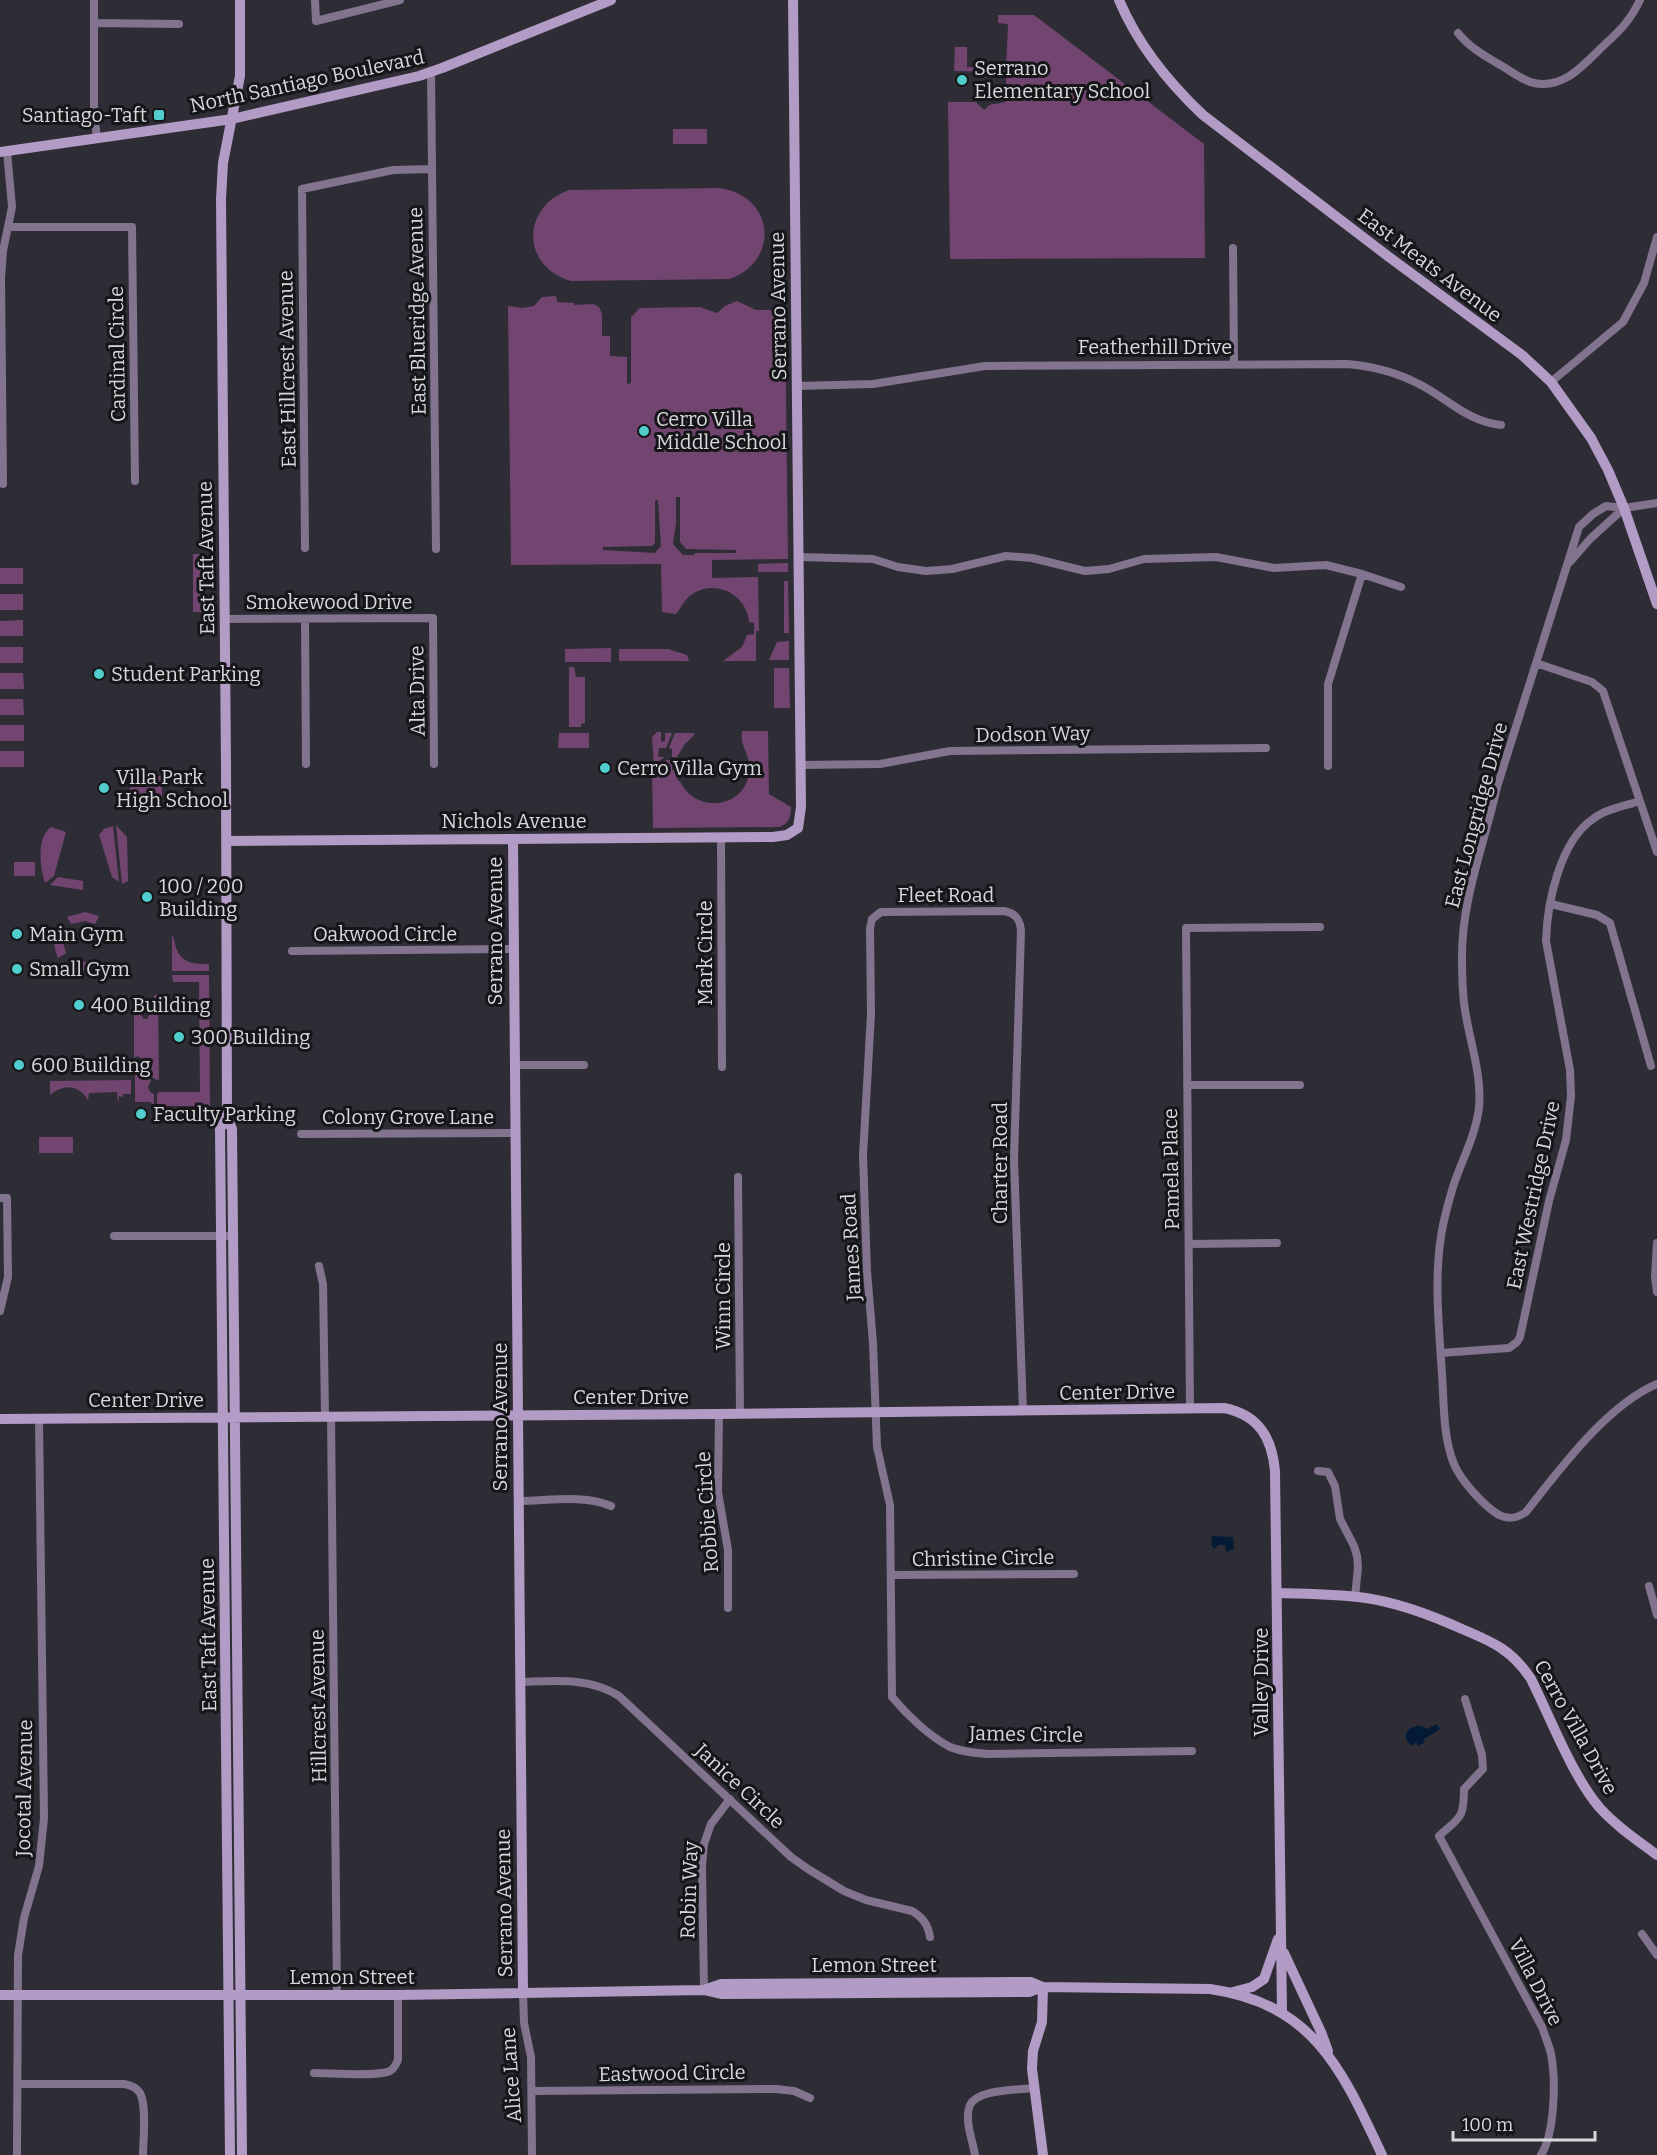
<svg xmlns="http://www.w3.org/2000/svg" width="1657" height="2155" viewBox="0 0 1657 2155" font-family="Bitter,serif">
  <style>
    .green { fill: #724570; fill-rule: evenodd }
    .water { fill: #041b35 }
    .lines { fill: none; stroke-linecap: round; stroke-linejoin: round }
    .street { stroke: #82748e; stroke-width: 8 }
    .secondary { stroke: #b29bc5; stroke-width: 10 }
    .poi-dot { fill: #52cdce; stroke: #161619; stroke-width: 2 }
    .labels { text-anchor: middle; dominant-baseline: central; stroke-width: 6; stroke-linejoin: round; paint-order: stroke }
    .poi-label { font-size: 20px; fill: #d7d7dc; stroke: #161619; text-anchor: start }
    .street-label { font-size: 20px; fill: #d7d7dc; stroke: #161619 }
  </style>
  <rect width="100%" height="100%" fill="#2e2d35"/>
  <path class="green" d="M998 15H1034L1204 144 1205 258 950 259 948 102H976L984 110 989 105 1006 102V76L1003 72 954 71 955 47H967V67L1006 68 1008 24 998 23Z
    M673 129H707V144H673Z
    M719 188C774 195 781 260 730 279L571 281C521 267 521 207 569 190Z
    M556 296 557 302 574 303V305L593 304 599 307 602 314V336H610V356L627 357V384L631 383V317L640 308 700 307 717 313 725 306 737 301 756 310H785L788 559 712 560V578L758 577 759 631H756V661H723L742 647 747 635 754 634V623L749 622C747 594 714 578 691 595 684 600 681 608 676 614L662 612 661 564 511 565 508 306 522 308 534 306 542 297ZM676 497H680V542L686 549 736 550V553H695L694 555H683L673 544 676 523ZM658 500 661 546 655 553 603 550V547L652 546 655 543V501Z
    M193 554H206V612H193Z
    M788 563V572H758V564Z
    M0 568H23V584H0Z
    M784 581H788L789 633H784Z
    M0 594H23V610H0Z
    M23 620V636H0V621Z
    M789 641V660H769L777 642Z
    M0 647H23V663H0Z
    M611 648V662H565V649Z
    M619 649H668L687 655 689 661H619Z
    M569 667H574L576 677H585V723L581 724V727H569Z
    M774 668H789L790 708H774Z
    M0 673H23L24 689H0Z
    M0 699H23L24 715H0Z
    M0 725H24V741H0Z
    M742 731H768L769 794 791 807C791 817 789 824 779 827L653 828 652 772 655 769 662 775 670 767 665 760H672V770H676L678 781H680C694 813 743 810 749 774 753 756 739 748 742 731Z
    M657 732H661V742L665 741V733H672L666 748H659L658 757H664L654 766 652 737Z
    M559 733H589V748H558Z
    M675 733H694V735L685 744 677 757H672V749L669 748Z
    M0 751H24V767H0Z
    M130 776H162V798H130Z
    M116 825 127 837 128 881 122 884Z
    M113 826 119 882 112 877 99 835 104 829Z
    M51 827 66 832 54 876 45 883C40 867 36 838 51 827Z
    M14 862H35V876H14Z
    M58 877 83 881V890L50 885Z
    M85 912 99 916 95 924 85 921 71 924 67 917Z
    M58 926 66 931 63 943 66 953 58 958C53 946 53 937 58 926Z
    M172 935C175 940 174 944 177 950 183 964 195 964 209 964V971H172Z
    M73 959 86 962 95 959 99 967C89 972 79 971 69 968Z
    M172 975H209L210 1106H157V1094L159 1092H200L199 982H173Z
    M154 995H158L159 1080C150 1079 151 1070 135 1069L134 1062 138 1064 142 1059 138 1056 134 1058V1002H143V1009L141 1015 144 1019H147L150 1013 147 1010V1002H154Z
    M135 1073 144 1074 151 1080 148 1087 150 1092 154 1094V1105L150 1102H135Z
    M131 1080V1094H123V1097L119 1096 118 1104 117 1092 89 1093 88 1100C78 1084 64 1084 50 1095V1081Z
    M39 1137H73V1153H39Z"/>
  <path class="water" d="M1212 1536 1233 1537 1234 1549 1226 1552 1225 1545H1219L1214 1549 1211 1545Z
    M1437 1724 1440 1729 1424 1739 1425 1742 1418 1746 1416 1743 1411 1746 1406 1739V1734L1409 1729 1418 1725 1427 1729Z"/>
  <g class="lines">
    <path class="street" d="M94 0V112L97 139
      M315 0 316 21 400 0
      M94 23 179 24
      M1458 33C1470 48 1485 56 1502 66 1511 71 1523 81 1534 83 1562 89 1582 67 1600 49 1618 32 1629 23 1640 0
      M431 72 436 549
      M9 227H132L135 481
      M1233 248 1234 363
      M1551 382 1623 322 1644 283 1657 237
      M797 386 873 384 985 366 1347 364C1371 366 1396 372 1419 384 1447 398 1468 422 1501 425
      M3 484 1 278 3 251 12 207 7 151
      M1657 503 1624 508 1606 506 1593 514 1579 527 1497 787C1485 842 1462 898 1462 955 1462 973 1462 992 1465 1010 1470 1043 1482 1074 1479 1108 1476 1131 1466 1152 1458 1173 1451 1190 1447 1208 1443 1225 1433 1274 1439 1325 1442 1375 1444 1404 1443 1437 1454 1464 1461 1481 1484 1506 1499 1515 1509 1520 1517 1518 1526 1512 1560 1469 1606 1406 1657 1384
      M305 548 302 189 393 170 432 169
      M799 557 873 559 898 567 926 571 952 569 1006 556 1032 558 1085 571 1109 569 1144 559 1216 557 1274 568 1326 565 1362 574 1401 587
      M1570 562 1590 539 1624 508
      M225 619 433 618 434 764
      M305 619 306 764
      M1536 663 1592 682 1603 691 1657 852
      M801 765 880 764 950 751 1266 748
      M1328 766V684L1362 574
      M721 838 722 1067
      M1551 904 1597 915 1610 923 1651 1066
      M292 951 514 949
      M515 1065H584
      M1187 1085H1300
      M301 1134 515 1133
      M738 1177 740 1414
      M0 1198H7L8 1277 0 1311
      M114 1236H233
      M1657 1243 1655 1277 1657 1292
      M1189 1244 1277 1243
      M319 1266 323 1284 325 1416
      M1441 1353 1509 1348 1517 1342 1520 1337 1549 1201 1566 1140 1571 1096 1570 1070 1546 941C1547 903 1560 841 1593 819 1606 809 1625 806 1640 801
      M1190 1409 1186 928 1320 927
      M1023 1411 1014 1159 1021 930C1020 919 1015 913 1004 911L881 912 872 919 870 928 871 1014 863 1156 867 1271 873 1343 877 1447 890 1505 892 1697C907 1715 929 1736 950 1747 962 1752 975 1753 988 1754L1192 1751
      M719 1414 718 1492 728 1550V1608
      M331 1416 337 1995
      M1318 1471 1328 1472 1335 1486 1340 1519 1354 1546 1357 1556 1358 1567 1355 1597
      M518 1501C548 1501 583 1494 611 1506
      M892 1575 1074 1574
      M1649 1586 1657 1615
      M520 1682C554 1681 589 1677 619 1696L791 1857 808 1869 844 1891 866 1900 912 1911C922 1917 928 1924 930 1937
      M1465 1699 1482 1755 1483 1769 1464 1789C1464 1819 1460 1817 1439 1836L1542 2027C1545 2036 1549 2045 1551 2054 1556 2080 1555 2133 1541 2155
      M1642 1934 1657 1955
      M704 1990 702 1866 704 1844 711 1824 730 1799
      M523 1993 524 2023 531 2057 532 2155
      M314 2073C330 2073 377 2077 390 2071 394 2069 396 2064 398 2060V1995
      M18 2084H124C130 2085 136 2087 140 2093 147 2106 143 2140 143 2155
      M532 2091 776 2089 794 2091 810 2098
      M17 2155 18 1955 24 1918 39 1866 44 1818 39 1419
      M975 2155C973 2142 965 2122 969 2108 973 2089 1017 2090 1033 2088"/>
    <path class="secondary" d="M240 0V76L223 163 221 199 226 766 227 1117 232 1129 242 2155
      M1119 0C1138 45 1168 82 1203 115L1389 257 1522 355 1551 382 1591 438 1608 470 1624 508 1657 604
      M0 152 232 119 419 76 442 68 611 0
      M513 839 523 1993
      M227 841 773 837 787 835 798 828 801 807 793 0
      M227 1117 220 1129 230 2155
      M0 1419 719 1414 1224 1408C1259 1415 1272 1438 1275 1471L1282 2013
      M1278 1593C1307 1594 1337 1594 1366 1598 1399 1603 1431 1615 1462 1629 1493 1642 1512 1650 1531 1679 1550 1717 1572 1775 1599 1807 1616 1826 1637 1840 1657 1855
      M1284 1953 1321 2032 1328 2051
      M1043 1987 1042 2022 1033 2051 1032 2069 1043 2155
      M704 1990 721 1984 1031 1982 1043 1987
      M1233 1992 1252 1987 1264 1979 1278 1939
      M0 1995H398L704 1990 721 1994 1029 1992 1043 1987 1210 1989C1314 2004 1342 2070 1382 2155"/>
  </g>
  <g class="poi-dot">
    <circle cx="962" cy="80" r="6"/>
    <rect x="153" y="109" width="12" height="12" rx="3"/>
    <circle cx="644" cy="431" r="6"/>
    <circle cx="99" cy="674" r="6"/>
    <circle cx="605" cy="768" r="6"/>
    <circle cx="104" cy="788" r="6"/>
    <circle cx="147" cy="897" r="6"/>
    <circle cx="17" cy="934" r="6"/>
    <circle cx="17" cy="969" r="6"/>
    <circle cx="79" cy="1005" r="6"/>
    <circle cx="179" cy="1037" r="6"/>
    <circle cx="19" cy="1065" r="6"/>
    <circle cx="141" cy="1114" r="6"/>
  </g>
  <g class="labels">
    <g class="poi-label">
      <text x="974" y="68">Serrano<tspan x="974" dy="23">Elementary School</tspan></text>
      <text x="147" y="115" text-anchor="end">Santiago-Taft</text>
      <text x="656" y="419">Cerro Villa<tspan x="656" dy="23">Middle School</tspan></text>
      <text x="111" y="674">Student Parking</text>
      <text x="617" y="768">Cerro Villa Gym</text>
      <text x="116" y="777">Villa Park<tspan x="116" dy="23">High School</tspan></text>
      <text x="159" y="886">100 / 200<tspan x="159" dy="23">Building</tspan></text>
      <text x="29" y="934">Main Gym</text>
      <text x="29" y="969">Small Gym</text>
      <text x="91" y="1005">400 Building</text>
      <text x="191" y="1037">300 Building</text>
      <text x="31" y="1065">600 Building</text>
      <text x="153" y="1114">Faculty Parking</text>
    </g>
    <g class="street-label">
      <text transform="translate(307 81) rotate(-12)">North Santiago Boulevard</text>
      <text transform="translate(1430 265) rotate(37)">East Meats Avenue</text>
      <text transform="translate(778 306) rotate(-91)">Serrano Avenue</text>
      <text transform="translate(417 311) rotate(-91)">East Blueridge Avenue</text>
      <text x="1155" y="347">Featherhill Drive</text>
      <text transform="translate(117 354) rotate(-91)">Cardinal Circle</text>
      <text transform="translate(287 369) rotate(-91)">East Hillcrest Avenue</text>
      <text transform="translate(206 558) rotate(-91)">East Taft Avenue</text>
      <text x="329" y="602">Smokewood Drive</text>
      <text transform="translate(417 691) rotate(-91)">Alta Drive</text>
      <text transform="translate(1033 734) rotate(-1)">Dodson Way</text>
      <text transform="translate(1476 815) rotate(-75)">East Longridge Drive</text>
      <text x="514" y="821">Nichols Avenue</text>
      <text x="946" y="895">Fleet Road</text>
      <text transform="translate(495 931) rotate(-90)">Serrano Avenue</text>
      <text x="385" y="934">Oakwood Circle</text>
      <text transform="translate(705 953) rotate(-90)">Mark Circle</text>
      <text x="408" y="1117">Colony Grove Lane</text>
      <text transform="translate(1000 1163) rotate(-90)">Charter Road</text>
      <text transform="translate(1171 1169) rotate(-91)">Pamela Place</text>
      <text transform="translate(1533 1195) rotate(-78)">East Westridge Drive</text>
      <text transform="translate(851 1247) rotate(-93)">James Road</text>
      <text transform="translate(723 1296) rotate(-90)">Winn Circle</text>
      <text transform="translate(1117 1392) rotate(-1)">Center Drive</text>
      <text x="631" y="1397">Center Drive</text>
      <text x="146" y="1400">Center Drive</text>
      <text transform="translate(500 1417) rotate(-90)">Serrano Avenue</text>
      <text transform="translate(707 1512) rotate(-94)">Robbie Circle</text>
      <text transform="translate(983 1558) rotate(-1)">Christine Circle</text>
      <text transform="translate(208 1635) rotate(-91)">East Taft Avenue</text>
      <text transform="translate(1261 1682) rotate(-90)">Valley Drive</text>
      <text transform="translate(318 1706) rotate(-91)">Hillcrest Avenue</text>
      <text transform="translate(1576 1727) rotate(61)">Cerro Villa Drive</text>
      <text transform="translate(1026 1734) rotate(1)">James Circle</text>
      <text transform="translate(740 1786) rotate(43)">Janice Circle</text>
      <text transform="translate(24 1788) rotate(-89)">Jocotal Avenue</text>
      <text transform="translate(689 1890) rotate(-88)">Robin Way</text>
      <text transform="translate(504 1903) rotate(-91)">Serrano Avenue</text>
      <text x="874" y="1965">Lemon Street</text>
      <text x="352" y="1977">Lemon Street</text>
      <text transform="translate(1536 1982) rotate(63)">Villa Drive</text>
      <text transform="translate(672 2073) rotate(-1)">Eastwood Circle</text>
      <text transform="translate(511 2075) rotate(-94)">Alice Lane</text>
    </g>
  </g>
  <path d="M1453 2131v9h142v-9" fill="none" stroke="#d7d7dc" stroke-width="3"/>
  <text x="1462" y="2131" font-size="18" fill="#d7d7dc" stroke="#161619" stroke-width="4.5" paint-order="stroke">100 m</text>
</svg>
